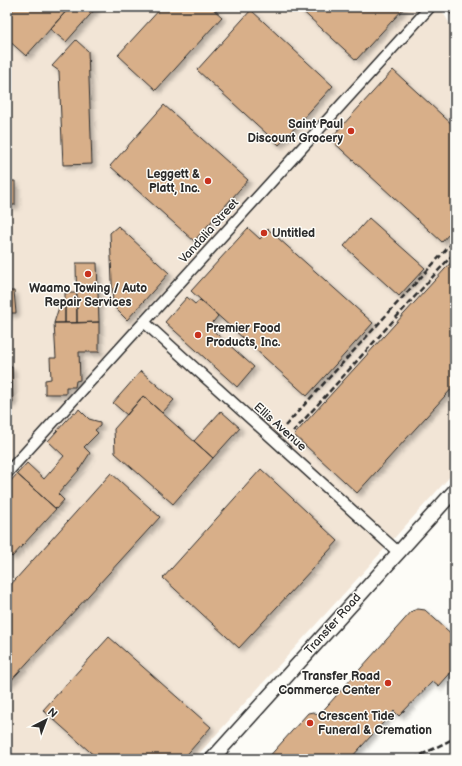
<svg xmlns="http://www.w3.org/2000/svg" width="462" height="766" viewBox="0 0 462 766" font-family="'Balsamiq Sans',sans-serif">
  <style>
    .built { fill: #f2e5d6 }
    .building { fill: #d8af89; stroke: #2b2b2b; filter: url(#shadow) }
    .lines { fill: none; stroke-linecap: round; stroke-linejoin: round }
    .minor-casing { stroke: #2b2b2b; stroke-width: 13 }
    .major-casing { stroke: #2b2b2b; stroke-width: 16 }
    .minor { stroke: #fdfcf7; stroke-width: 10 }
    .major { stroke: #fdfcf7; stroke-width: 13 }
    .rail { stroke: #2b2b2b; stroke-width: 2.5; stroke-dasharray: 6 3; stroke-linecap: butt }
    .poi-dot { fill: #c8321e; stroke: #fdfcf7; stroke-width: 1.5 }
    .labels { text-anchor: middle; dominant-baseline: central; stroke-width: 3; stroke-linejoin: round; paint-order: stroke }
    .poi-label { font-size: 12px; font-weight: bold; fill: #2b2b2b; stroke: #fdfcf7; text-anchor: end }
    .street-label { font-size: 12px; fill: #2b2b2b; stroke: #fdfcf7 }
  </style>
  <defs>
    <filter id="shadow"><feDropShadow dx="3.5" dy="3.5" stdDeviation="2" flood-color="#0004"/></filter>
  </defs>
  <rect width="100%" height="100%" fill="#fdfcf7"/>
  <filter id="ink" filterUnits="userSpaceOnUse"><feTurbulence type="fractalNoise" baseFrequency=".025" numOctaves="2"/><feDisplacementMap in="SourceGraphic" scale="8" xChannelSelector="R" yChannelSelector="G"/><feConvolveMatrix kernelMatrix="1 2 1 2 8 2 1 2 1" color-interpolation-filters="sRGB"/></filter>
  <g filter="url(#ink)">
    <path class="built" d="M7 7H440L455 33V471L194 759H7Z"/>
    <path class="building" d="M15 7H70L26 56 7 39V16Z
      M70 7H97L66 42 50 29Z
      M162 7H211L222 17 156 90 118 55Z
      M298 7H405L356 60Z
      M251 10 333 86 279 145 197 70Z
      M76 40 88 51 92 164 63 165 59 71 52 66Z
      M393 70 455 127V227L442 242 330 139Z
      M164 105 248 180 194 241 110 166Z
      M7 181H15V205H7Z
      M369 218 425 268 399 296 344 246Z
      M118 226 169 273 127 320 113 306 110 233Z
      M248 228 260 239 268 229 373 323 307 396 191 291Z
      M455 258V385L357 493 294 435Z
      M76 263H97L99 322 77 323Z
      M7 291H14L16 313H7Z
      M65 293H77V323H65Z
      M187 297 195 304 200 300 218 316 209 327 254 367 237 387 165 322Z
      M59 307H65V323H54Z
      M99 322V352H79L80 380 76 381 75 387H66V394H45V380L51 379 50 358H56L54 323Z
      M7 367H12L13 403H7Z
      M141 371 174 400 162 413 143 396 127 415 113 403Z
      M143 396 213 458 173 504 115 453 114 429Z
      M79 409 89 419 100 422V426L95 430 98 433 84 447 90 453 79 470 58 494 64 500 56 509 17 474 27 463 44 479 64 456 48 441 74 412 76 413Z
      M221 411 240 428 213 458 194 441Z
      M261 469 338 541 239 648 163 578Z
      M111 473 160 517 7 685V589Z
      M17 474 56 509 12 557 7 552V485Z
      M418 609 425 610 455 637V668L439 686 433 681 399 716 394 711 350 759H267L308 713 313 712 319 715 412 611Z
      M109 637 211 727 183 759H98L43 710Z"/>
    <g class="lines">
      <defs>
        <path id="minor" d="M454 7 455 10
          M144 322 398 552
          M7 473 430 7"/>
        <path id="major" d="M212 759 455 490"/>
      </defs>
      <use href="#minor" class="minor-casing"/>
      <use href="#major" class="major-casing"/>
      <use href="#minor" class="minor"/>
      <use href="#major" class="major"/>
      <path class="rail" d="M285 426 455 240
        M293 432 455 252
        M413 759 455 738"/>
    </g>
  </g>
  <g class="poi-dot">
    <circle cx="351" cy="131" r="4"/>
    <circle cx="208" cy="181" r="4"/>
    <circle cx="264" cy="233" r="4"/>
    <circle cx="88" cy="274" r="4"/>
    <circle cx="198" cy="335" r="4"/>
    <circle cx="388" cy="683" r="4"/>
    <circle cx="310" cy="723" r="4"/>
  </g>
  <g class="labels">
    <g class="poi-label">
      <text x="343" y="124">Saint Paul<tspan x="343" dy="14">Discount Grocery</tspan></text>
      <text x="200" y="174">Leggett &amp;<tspan x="200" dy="14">Platt, Inc.</tspan></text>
      <text x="272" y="233" text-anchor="start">Untitled</text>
      <text x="88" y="288" text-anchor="middle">Waamo Towing / Auto<tspan x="88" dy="14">Repair Services</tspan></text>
      <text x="206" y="328" text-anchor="start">Premier Food<tspan x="206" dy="14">Products, Inc.</tspan></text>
      <text x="380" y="676">Transfer Road<tspan x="380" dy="14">Commerce Center</tspan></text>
      <text x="318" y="716" text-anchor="start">Crescent Tide<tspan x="318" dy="14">Funeral &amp; Cremation</tspan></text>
    </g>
    <g class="street-label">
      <text transform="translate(209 231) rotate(-48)">Vandalia Street</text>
      <text transform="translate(280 427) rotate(42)">Ellis Avenue</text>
      <text transform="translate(333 624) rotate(-48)">Transfer Road</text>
    </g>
  </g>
  <rect width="462" height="766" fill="none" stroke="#fdfcf7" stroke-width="24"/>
  <rect x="12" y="12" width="438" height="742" fill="none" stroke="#2b2b2b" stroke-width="1.5" filter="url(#ink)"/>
  <g transform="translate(46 720) rotate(42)" stroke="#fdfcf7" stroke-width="3" paint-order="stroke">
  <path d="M0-3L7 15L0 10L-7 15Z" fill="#2b2b2b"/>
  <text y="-6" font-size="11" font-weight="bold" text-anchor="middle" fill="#2b2b2b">N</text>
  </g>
</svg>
